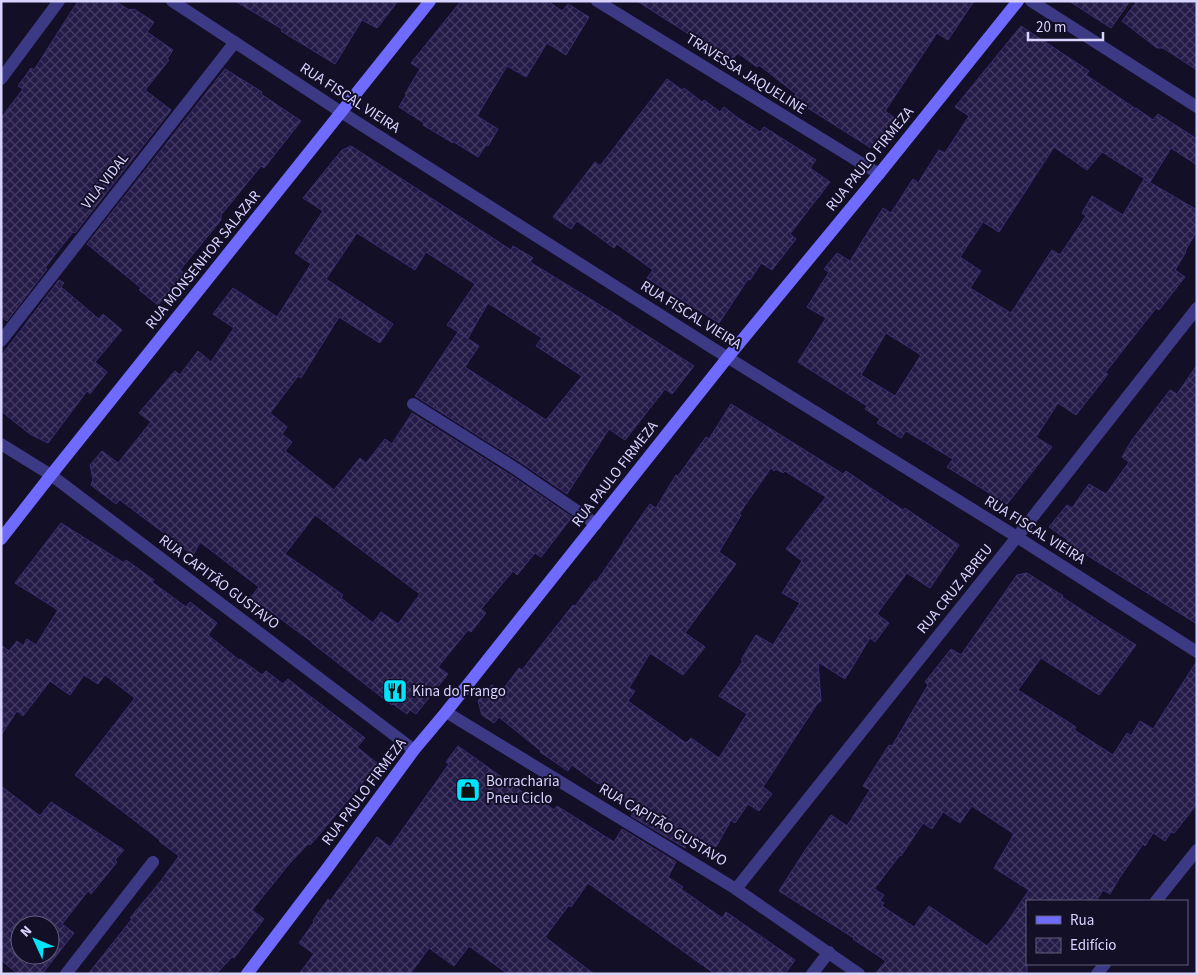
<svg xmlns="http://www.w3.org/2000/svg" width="1198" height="975" viewBox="0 0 1198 975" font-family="'Source Sans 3',sans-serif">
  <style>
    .building { fill: url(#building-cross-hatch); stroke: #3b2d73; fill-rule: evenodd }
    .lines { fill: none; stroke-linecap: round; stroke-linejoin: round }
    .lane { stroke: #3d3a85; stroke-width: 12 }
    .street { stroke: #3d3a85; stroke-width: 12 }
    .secondary { stroke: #6f6bff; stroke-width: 12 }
    .labels { text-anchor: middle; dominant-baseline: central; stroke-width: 4; stroke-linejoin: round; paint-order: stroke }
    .street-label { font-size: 15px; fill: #d9d4ff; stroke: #130f26 }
    .poi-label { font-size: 15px; fill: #d9d4ff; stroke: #130f26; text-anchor: start }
  </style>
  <defs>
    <pattern id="building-cross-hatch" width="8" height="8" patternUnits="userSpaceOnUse" patternTransform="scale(1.25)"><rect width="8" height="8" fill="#241b47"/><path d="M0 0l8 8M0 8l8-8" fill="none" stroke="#433b63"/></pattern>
  </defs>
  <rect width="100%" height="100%" fill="#130f26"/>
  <path class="building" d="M78 1H115L129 10 130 9 133 10 134 9 154 22 147 32 173 50 167 59 169 60 145 90 171 110 75 233 73 232 61 247 45 268 47 269 7 321 1 316V118L23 89 18 86 31 68 34 70Z
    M235 1H398L377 28 362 20 335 64 281 31 282 29Z
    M461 1H548L562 11 568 4 589 17 566 55 547 43 526 77 507 66 477 116 498 129 488 146 486 145 478 157 454 142 453 143 423 125 424 123 399 107 406 95 405 94 420 69 411 63Z
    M637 1H974L948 40 937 33 885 111 895 118 871 148 792 98 796 94 759 65 757 67 738 53 731 61Z
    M1069 1H1130L1111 28Z
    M1137 1H1197V70L1163 48H1157L1122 21Z
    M1021 26 1089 71 1086 75 1136 109V108L1153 120 1158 114 1197 139V165L1171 148 1150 182 1102 152 1087 170 1054 147 999 232 983 222 960 257 981 271 970 288 1011 313 1052 250 1060 255 1086 216 1082 213 1092 196 1123 215 1144 179 1197 210V231L1185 251 1186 252 1175 270 1185 277 1159 310 1156 308 1105 373 1108 374 1076 415 1058 403 1036 437 1052 447 1007 504 947 467 953 459 906 431 901 438 877 423 880 419 865 409 867 406 798 362 826 318 807 307 829 272 824 269 837 253 850 261 883 208 891 213 913 179 918 183 939 150 945 153 969 116 955 107ZM886 333 921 355 895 396 861 375Z
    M225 69 262 92 261 94 301 121 264 168 261 166 221 215V220L180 270 184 273 158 305 139 290 141 288 87 244Z
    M667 79 682 90 684 88 702 102 704 100 720 112 724 107 738 118 760 132 764 127 816 160 810 168 830 182 790 234 796 239 772 270 761 263 750 280 748 279 719 323 647 278 653 270 617 244 614 248 577 221 571 229 553 217 595 162 600 166 607 157Z
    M351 146 511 250 513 246 533 258 530 262 621 318H620L694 366 672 394 665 389 625 440 609 429 567 494 520 462 415 396 458 332 479 346 465 367 546 420 582 376 536 346 542 338 488 303 468 338 447 325 475 284 426 252 415 270 357 233 326 279 393 324 380 343 339 317 301 378 298 376 270 413 287 427 282 434 292 442 285 451 334 490 360 458 366 463 385 439 392 444 412 413 512 476 572 517 541 557 535 553 517 575 513 571 481 609 486 613 471 632 468 630 438 667 448 674 416 714 410 710 407 714 393 704 392 705 312 643V642L251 597 259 587 200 542 193 555 120 500 116 504 91 485 93 479 90 465 102 451 118 463 151 422 139 413 175 371 180 375 198 351 211 362 234 328 213 314 233 288 277 317 311 264 295 253 323 211 303 198 342 150ZM315 515 420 594 398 624 381 612 373 623 341 598 343 595 285 554Z
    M59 280 64 283 61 287 99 319 103 314 122 330 95 362 107 372 90 394 87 391 48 443 30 434 1 411V356Z
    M1197 365V624L1066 542 1068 540 1049 527 1067 505 1072 508 1089 484 1106 494 1129 462 1122 457 1132 440 1170 390 1177 394Z
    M731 404 843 474 846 471 903 510 905 508 959 545 930 588 907 573 877 614 889 623 875 642 870 638 845 679 818 662 821 701 817 704 763 787 772 794 759 811 748 804 735 823 731 820 716 847 704 841 701 847 689 840 685 848 631 816 635 809 599 783 598 784 572 765 568 771 540 752 541 751 499 717 494 723 482 715 478 701 492 685 501 692 519 668 522 670 573 605 575 606 594 581 596 582 624 542H623L650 504 656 508 676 475 678 476 706 437 709 439ZM771 468 774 471 776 469 783 473 785 471 826 497 786 549 802 561 782 593 800 603 773 645 756 635 741 660 743 661 719 696 747 714 719 758 691 738 686 743 628 701 635 691 629 688 650 653 683 675 705 647 685 633 736 564 719 552 741 515 739 514Z
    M61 523 124 563 126 560 154 580 152 582 186 607 190 602 217 623 208 635 239 660 240 659 262 675 266 671 283 684 288 679 298 687 365 738 357 747 378 764 319 835 310 845 309 843 289 864 252 910 264 919 234 958 232 957 216 974H88L132 919 130 918 160 882 179 856 159 841 160 840 75 775 135 698 105 675 98 684 84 675 70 695 50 681 23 716 17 711 1 735V645L9 651 17 641 23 646 27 639 36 645 58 610 15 583Z
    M1027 573 1063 596 1062 597 1136 645 1099 695 1041 658 1018 690 1076 727 1074 730 1113 755 1127 733 1131 736 1140 721 1153 729 1197 661V804L1174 833 1171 832 1165 841 1153 833 1145 846 1143 844 1120 877 1110 894 1103 890 1096 901H1027V974H875L886 961 853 939 854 938 779 891 806 849 831 815 847 826 870 790 863 786 889 745 892 746 928 685 925 682 951 649 961 655 1017 575ZM972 806 1014 834 994 868 1029 890 1006 924 987 946 929 906 914 927 882 906 884 903 880 901 884 895 874 889 900 855 901 856 923 823 932 829 943 812 960 823Z
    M458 746 531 798 533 795 554 810 557 806 614 842 622 829 676 862 668 877 683 887 681 889 722 918 726 912 795 960 785 974H715L588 883 571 907 569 905 545 937 594 974H508L469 946 454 966 429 948 410 974H299L314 954 299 943 314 922 313 921 328 899 330 901 377 837 390 847 449 764 446 762Z
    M1 786 40 816 51 802 124 850 115 860 117 862 91 894 88 891 62 924 74 933 42 974H18L1 960ZM20 925H50V955H20Z"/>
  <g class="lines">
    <path class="lane" d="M413 404 516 469 596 524"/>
    <path class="street" d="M172 1 341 112 714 349 1017 537 1197 652
      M597 1 879 174
      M1031 1 1197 107
      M1 79 59 1
      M1 341 235 42
      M1 444 51 475 414 750
      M446 712 736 889 859 974
      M736 889 1017 537 1197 308
      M1156 901 1197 850
      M66 974 153 862
      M812 974 829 952
      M1097 974 1105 964"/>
    <path class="secondary" d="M1 539 51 475 430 1
      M247 974 326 870 414 750 446 712 728 357 879 174 1018 1"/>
  </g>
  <defs>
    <symbol id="restaurant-square" viewBox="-11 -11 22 22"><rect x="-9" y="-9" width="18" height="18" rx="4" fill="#00e5ff" stroke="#130f26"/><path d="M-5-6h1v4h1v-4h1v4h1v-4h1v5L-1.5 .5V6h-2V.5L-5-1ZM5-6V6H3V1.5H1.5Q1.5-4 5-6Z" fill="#111"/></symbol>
    <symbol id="shop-square" viewBox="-11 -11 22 22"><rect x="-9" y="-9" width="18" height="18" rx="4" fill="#00e5ff" stroke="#130f26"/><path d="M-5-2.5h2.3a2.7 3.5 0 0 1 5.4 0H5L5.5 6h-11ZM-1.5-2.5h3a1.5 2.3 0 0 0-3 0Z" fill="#111"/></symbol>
  </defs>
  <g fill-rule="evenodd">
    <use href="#restaurant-square" x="381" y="677" width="28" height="28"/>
    <use href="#shop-square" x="454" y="776" width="28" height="28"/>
  </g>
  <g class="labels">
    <g class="street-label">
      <text transform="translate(746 74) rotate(32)">TRAVESSA JAQUELINE</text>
      <text transform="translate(350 98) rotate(33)">RUA FISCAL VIEIRA</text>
      <text transform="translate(870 159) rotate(-51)">RUA PAULO FIRMEZA</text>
      <text transform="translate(105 181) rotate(-52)">VILA VIDAL</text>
      <text transform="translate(203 260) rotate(-51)">RUA MONSENHOR SALAZAR</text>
      <text transform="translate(691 315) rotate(32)">RUA FISCAL VIEIRA</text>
      <text transform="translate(615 474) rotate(-52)">RUA PAULO FIRMEZA</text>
      <text transform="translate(1035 530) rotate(32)">RUA FISCAL VIEIRA</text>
      <text transform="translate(219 582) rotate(37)">RUA CAPITÃO GUSTAVO</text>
      <text transform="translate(955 589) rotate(-51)">RUA CRUZ ABREU</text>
      <text transform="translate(364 792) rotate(-53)">RUA PAULO FIRMEZA</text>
      <text transform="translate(663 825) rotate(31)">RUA CAPITÃO GUSTAVO</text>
    </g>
    <g class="poi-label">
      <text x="412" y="691">Kina do Frango</text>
      <text x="486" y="781">Borracharia<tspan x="486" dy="17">Pneu Ciclo</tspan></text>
    </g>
  </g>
  <rect width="1198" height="975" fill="none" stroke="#d9d4ff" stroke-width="5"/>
  <rect x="1026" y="900" width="162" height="65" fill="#130f26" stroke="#625e7d"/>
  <rect x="1036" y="916" width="25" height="8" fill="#6f6bff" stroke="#625e7d"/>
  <text x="1070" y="925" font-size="15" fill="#d9d4ff">Rua</text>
  <rect x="1036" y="938" width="25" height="15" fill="url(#building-cross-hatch)" stroke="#625e7d"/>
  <text x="1070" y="950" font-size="15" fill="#d9d4ff">Edifício</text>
  <g transform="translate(35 940) rotate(314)"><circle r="24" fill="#130f26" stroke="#625e7d"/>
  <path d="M0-4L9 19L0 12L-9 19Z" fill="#00e5ff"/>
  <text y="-8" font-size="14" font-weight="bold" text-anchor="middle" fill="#d9d4ff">N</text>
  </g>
  <path d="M1028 32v8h75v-8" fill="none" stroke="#d9d4ff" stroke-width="2.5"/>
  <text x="1036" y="32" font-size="15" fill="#d9d4ff" stroke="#130f26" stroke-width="4" paint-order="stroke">20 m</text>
</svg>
